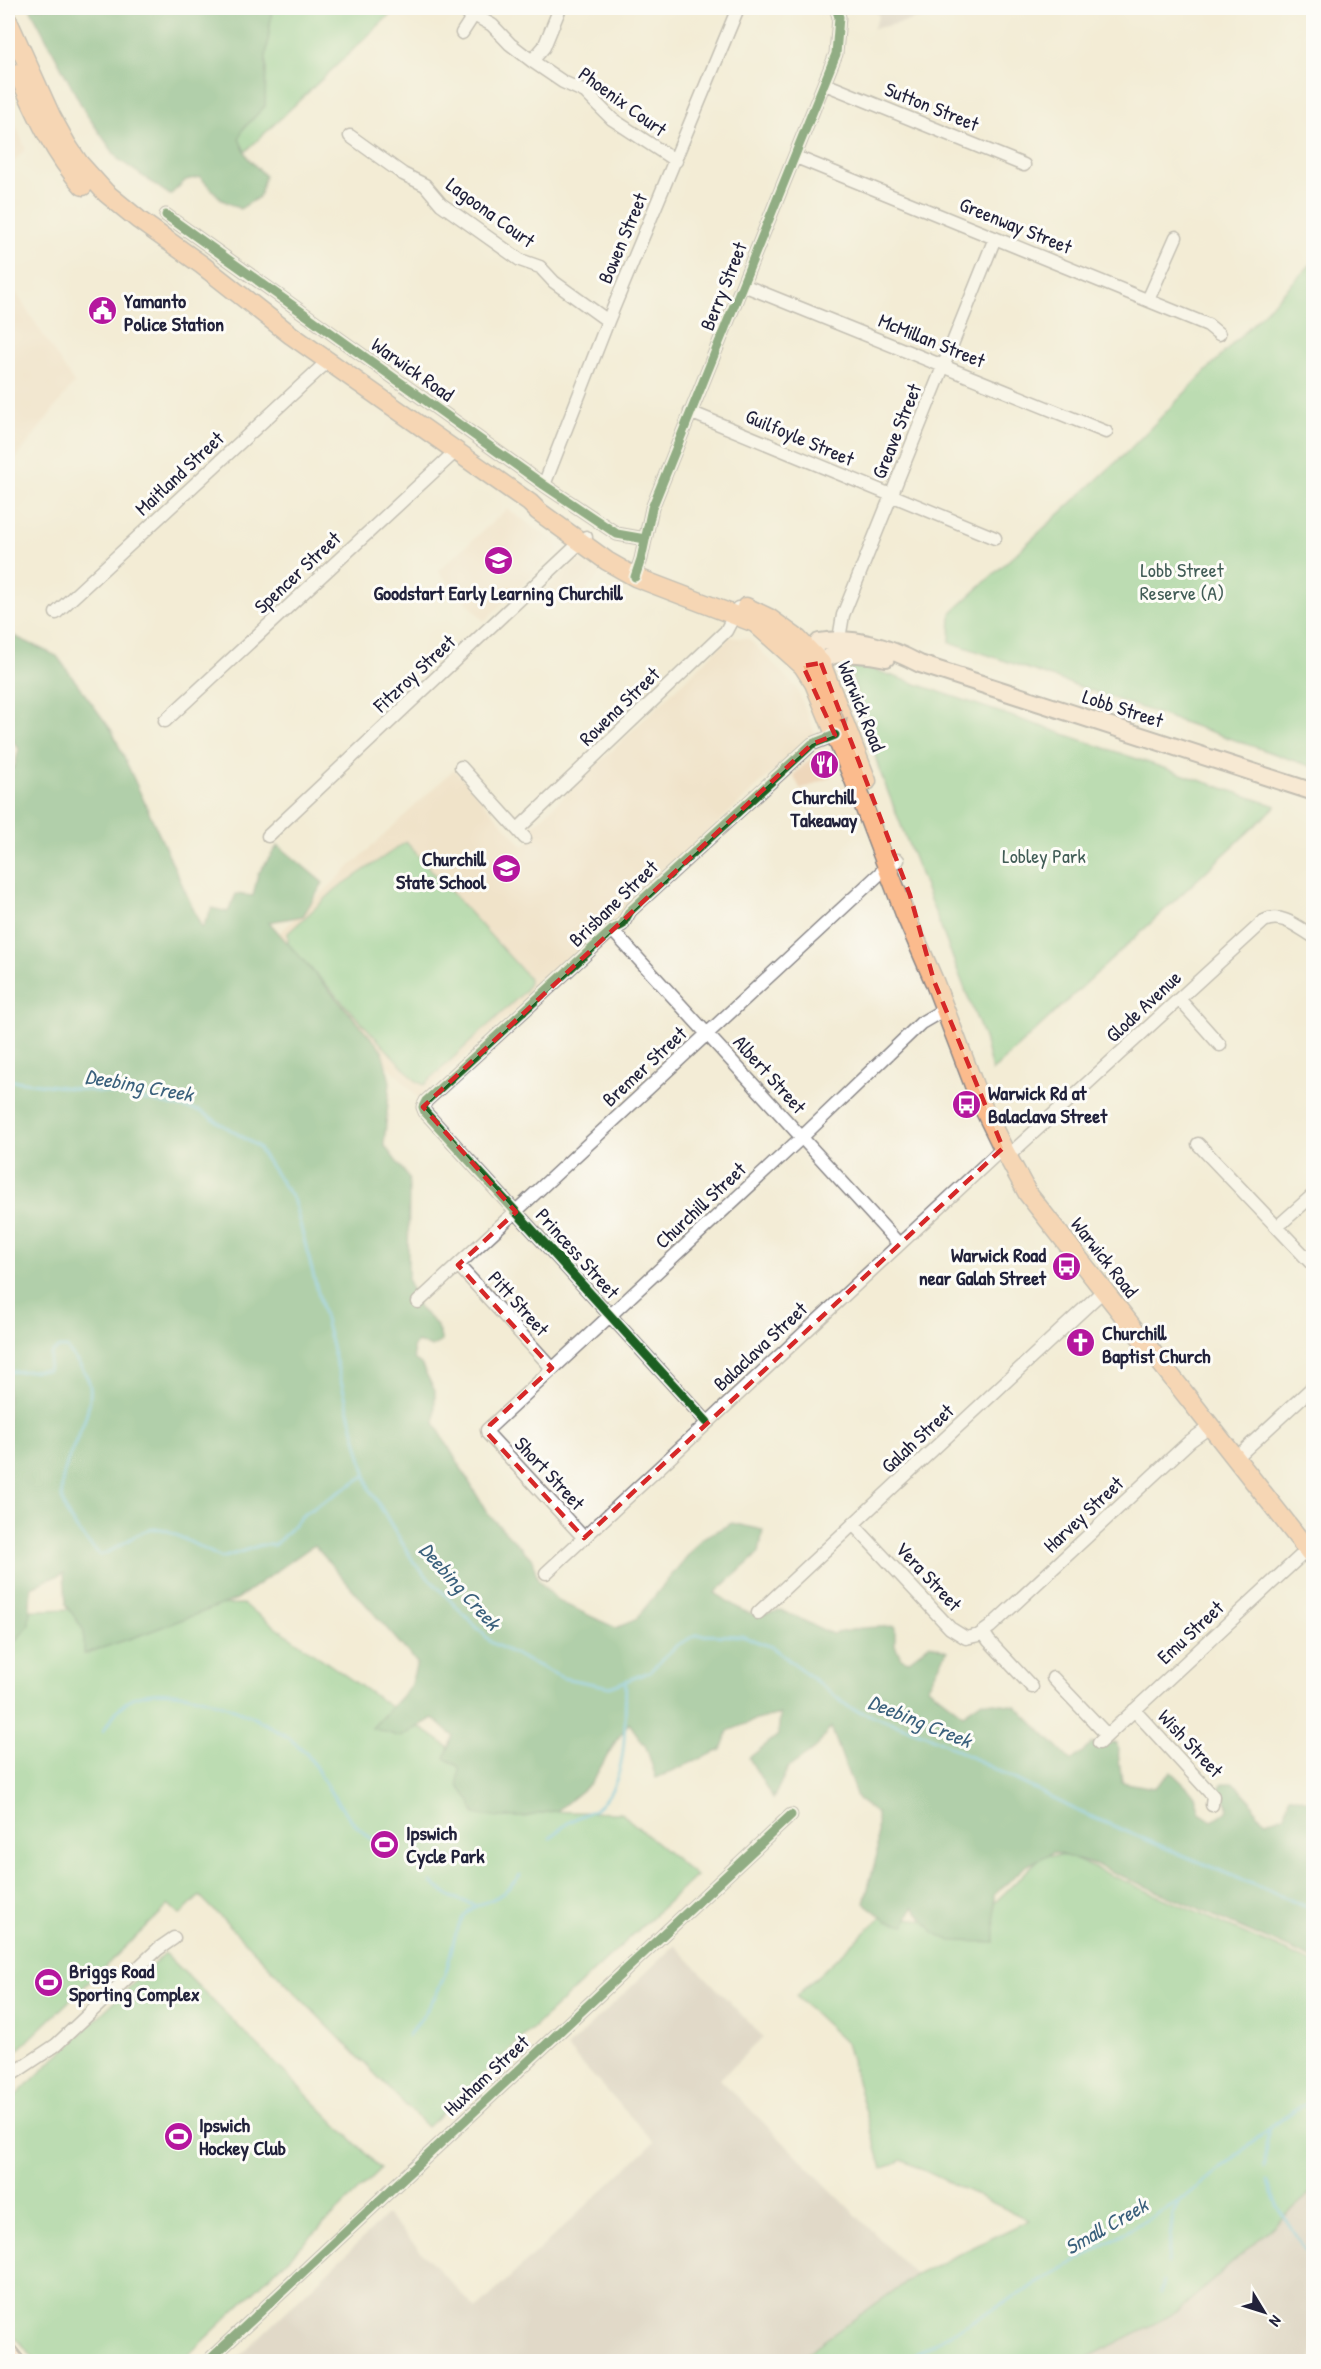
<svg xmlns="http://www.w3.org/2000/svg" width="1321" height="2369" viewBox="0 0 1321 2369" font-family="'Patrick Hand',sans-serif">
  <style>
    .built { fill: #eed7bb }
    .industrial { fill: #ccc2b9 }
    .green { fill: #7ac887; stroke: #4e7561; stroke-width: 1.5 }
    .forest { fill: #63ac74; stroke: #426758; stroke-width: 1.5 }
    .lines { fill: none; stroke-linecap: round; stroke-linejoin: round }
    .stream { stroke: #5fbedd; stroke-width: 3 }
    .street-casing { stroke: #8a8788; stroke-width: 15 }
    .secondary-casing { stroke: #8a8788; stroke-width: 20 }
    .primary-casing { stroke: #8a8788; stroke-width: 21 }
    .street { stroke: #fff; stroke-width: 12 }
    .secondary { stroke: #fde4d1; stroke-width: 16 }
    .primary { stroke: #fbbb8d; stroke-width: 18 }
    .cycleway-casing { stroke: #fdfcf7; stroke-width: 13 }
    .cycleway { stroke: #1b5e20; stroke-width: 9 }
    .oneway { fill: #8e6e64 }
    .marked { fill: none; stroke: #d62828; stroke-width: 4.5; stroke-dasharray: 12 8; stroke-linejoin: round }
    .labels { text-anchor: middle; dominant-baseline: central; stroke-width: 6; stroke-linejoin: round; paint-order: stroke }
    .street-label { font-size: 20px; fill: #22223b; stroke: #fdfcf7 }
    .poi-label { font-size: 20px; font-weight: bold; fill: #22223b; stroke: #fdfcf7; text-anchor: start }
    .park-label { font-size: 20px; fill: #415c56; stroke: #fdfcf7 }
    .water-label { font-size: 21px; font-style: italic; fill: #3a607c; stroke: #fdfcf7 }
  </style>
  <rect width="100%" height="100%" fill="#fdfcf7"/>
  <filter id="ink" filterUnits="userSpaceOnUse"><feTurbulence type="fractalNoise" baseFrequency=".0167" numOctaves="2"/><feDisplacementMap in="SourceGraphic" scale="12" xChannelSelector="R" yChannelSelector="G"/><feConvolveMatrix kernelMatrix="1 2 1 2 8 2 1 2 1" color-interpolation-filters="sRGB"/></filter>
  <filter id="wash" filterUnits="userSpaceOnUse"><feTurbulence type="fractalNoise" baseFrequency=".008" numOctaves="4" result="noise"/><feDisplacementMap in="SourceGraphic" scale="24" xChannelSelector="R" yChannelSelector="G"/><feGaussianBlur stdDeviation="1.35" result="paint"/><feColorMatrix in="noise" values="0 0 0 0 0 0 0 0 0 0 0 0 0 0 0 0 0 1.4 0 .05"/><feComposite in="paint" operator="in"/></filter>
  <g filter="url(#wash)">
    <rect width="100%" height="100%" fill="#f3ecd6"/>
    <path class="built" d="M8 108 26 149 8 167Z
      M8 262 10 265V283L74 383 8 469Z
      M507 509 556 542 558 551 484 621 438 571Z
      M578 558 601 573 573 608 547 588Z
      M730 637 749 639 796 687 815 733 419 1099 273 939 454 769 523 846 534 837 529 830Z
      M821 749 831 777 801 790 793 775Z"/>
    <path class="industrial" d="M873 8H966L873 29 879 16Z
      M675 1945 763 2037 720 2079 916 2275 794 2361 233 2362 387 2215 476 2309 654 2142 567 2048Z
      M1313 2191V2361L1081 2362 1177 2312Z"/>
    <path class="green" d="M272 8H397L245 152 239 139 243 129 265 106 266 58Z
      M1313 262V767L950 642 951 613 1126 453Z
      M859 667 875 670 1276 806 992 1071 984 1038 879 769 850 669Z
      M406 842 529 978V983L524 992 424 1085 416 1081 288 944V933L336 889Z
      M243 1604 540 1811 621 1813 696 1876 427 2127 200 1896 180 1915 169 1905 8 2060V1611Z
      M1043 1855 1067 1856 1313 1963V2191L1177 2312 1081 2361 794 2362 916 2275 1029 2220 902 2160 882 2169 846 2043 796 1996 883 1915 971 1926Z
      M165 1953 381 2169 182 2361H37L8 2329V2103Z"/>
    <path class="forest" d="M30 8H272L266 58 265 106 243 129 239 139 248 158 265 176 259 197 240 209 222 200 200 177 186 180 170 195 118 159 85 112Z
      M14 636 57 656 112 731 202 928 212 908 228 912 236 894 253 896 258 874 278 845 323 883 303 916 269 922 382 1050 390 1082 384 1145 409 1178 408 1280 419 1308 436 1324 442 1341 432 1347 417 1342 413 1348 414 1359 421 1364 435 1391V1424L488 1514 532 1559 538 1580 558 1601 616 1628 635 1620 702 1538 732 1523 763 1530 759 1553 715 1593C744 1611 747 1620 781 1610L832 1634 861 1628 895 1626V1645L901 1658 908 1661 930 1644 947 1651 928 1687 963 1714 982 1701 1016 1706 1071 1761 1092 1744 1117 1743 1122 1782 1154 1788 1171 1772 1195 1795 1200 1813 1212 1821C1236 1809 1229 1807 1219 1789L1222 1783H1234L1251 1801 1257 1814 1266 1821 1285 1815 1289 1796 1313 1802V1959L1101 1867 1053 1852 1026 1866 994 1895 995 1942 951 1941 935 1933 913 1907 905 1925 887 1921 864 1903 877 1854V1814L858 1800 831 1727 816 1748 788 1768 773 1799 749 1758 778 1735 780 1714 753 1721 728 1731 721 1750 656 1778 646 1747 629 1723 616 1741 592 1782 558 1810 524 1817H494L475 1814 471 1803 458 1785 459 1767 445 1758 453 1736 433 1718 401 1737 372 1728 410 1687 417 1663 314 1545 237 1599 138 1636 84 1654V1631L66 1604 64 1573 31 1587 29 1625 8 1650V764L14 768 19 749 8 734V638Z"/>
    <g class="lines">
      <path class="stream" d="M8 1080 117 1094 200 1111 257 1146 294 1201 369 1488 415 1564 492 1643 563 1678 610 1687 649 1672 677 1645 696 1635 742 1636 772 1647 850 1708 925 1734 1080 1812 1314 1910
        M8 1372 48 1370 51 1353 59 1348H67C74 1359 89 1374 90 1387 92 1401 85 1420 80 1432 52 1492 54 1508 100 1555 124 1549 140 1523 166 1530L222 1558 261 1545H275L304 1514 366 1475
        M103 1731C111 1719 119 1705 133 1698 176 1677 274 1720 305 1752 313 1761 319 1773 325 1783 341 1809 356 1830 382 1846
        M550 1838C556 1833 562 1827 568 1823 578 1816 591 1813 600 1805 630 1778 624 1719 626 1681
        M431 1882 449 1896 474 1905
        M408 2036C424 2015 439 1994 447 1968 452 1952 453 1934 462 1919 474 1902 485 1905 500 1895 508 1890 514 1882 520 1875
        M1265 2167 1266 2140 1269 2130
        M1267 2181 1278 2207 1305 2250
        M1167 2264 1173 2213 1179 2202
        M1160 2293 1163 2281
        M902 2362 1186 2197 1270 2128 1296 2109 1314 2100"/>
    </g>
  </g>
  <g filter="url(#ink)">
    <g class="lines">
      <defs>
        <path id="street" d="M461 8 492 25 510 44 532 61 563 82 585 92 612 119 676 161
          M462 33 473 16
          M532 61 544 47 560 8
          M825 84 1024 165
          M350 136 403 174 425 185 441 204 520 260 540 267 554 282 608 321
          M796 157 1208 325 1219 334
          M166 215 544 485 617 534 645 539
          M743 285 1106 432
          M1148 300 1176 237
          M690 412 995 538
          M544 485 608 321 738 8
          M635 577 641 559 652 508 836 54 839 17 836 8
          M56 613 328 361
          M839 639 843 615 995 238
          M165 721 456 451
          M461 767 525 838
          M518 829 726 631 738 608
          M268 836 586 537
          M612 930 899 1244
          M1179 999 1220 1045
          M1198 1144 1314 1266
          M1007 1157 1264 921C1282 912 1299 928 1314 937
          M1277 1227 1314 1194
          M458 1265 552 1368
          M418 1302 888 866 898 860
          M707 1422 425 1112 423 1107 426 1101 612 930 622 925 630 911 812 744 835 735
          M1236 1458 1314 1386
          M853 1524 950 1628 966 1638 979 1635 990 1627 1190 1441 1211 1426
          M584 1538 488 1434 487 1430 801 1138 921 1023 945 1009
          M546 1573 1003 1148
          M758 1613 1103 1291
          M983 1632 989 1641 1032 1687
          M1053 1678 1107 1735
          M1134 1710 1213 1796 1212 1805
          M1099 1743 1307 1550
          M8 2077 56 2045 158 1949 174 1938
          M207 2362 791 1815"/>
        <path id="secondary" d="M804 663 819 642C855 636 888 647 920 664L1314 792
          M807 665C817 663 820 661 829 657 842 651 872 655 886 658
          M8 2352 16 2362"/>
        <path id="primary" d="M8 21 51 116 67 145 79 163 106 193 139 220 202 265 291 335 530 503 538 511 607 561 635 577 755 623 803 666 814 683 856 785 905 914 934 981 980 1101 1003 1148 1028 1194 1314 1558
          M18 73C36 113 53 153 83 186
          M746 607 769 618 798 639 821 663 867 781"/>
      </defs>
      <use href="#street" class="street-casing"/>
      <use href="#secondary" class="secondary-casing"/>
      <use href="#primary" class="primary-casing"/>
      <use href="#street" class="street"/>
      <use href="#secondary" class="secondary"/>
      <use href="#primary" class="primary"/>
      <defs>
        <path id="cycleway" d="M166 215 544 485 617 534 645 539
          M635 577 641 559 652 508 836 54 839 17 836 8
          M707 1422 425 1112 423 1107 426 1101 612 930 622 925 630 911 812 744 835 735
          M207 2362 791 1815"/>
      </defs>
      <use href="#cycleway" class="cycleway-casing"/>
      <use href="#cycleway" class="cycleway"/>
    </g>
    <defs><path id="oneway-solid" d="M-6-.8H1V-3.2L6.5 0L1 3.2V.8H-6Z" transform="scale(1.5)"/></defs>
    <use class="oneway" href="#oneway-solid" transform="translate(843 717) rotate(69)"/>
  </g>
  <path d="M0 0H1321V2369H0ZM821 663 910 895 934 981 1003 1148 584 1538 488 1434 490 1425 552 1368 458 1265 516 1212 423 1107 812 744 835 735 803 666Z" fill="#f3ecd6" fill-opacity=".55" fill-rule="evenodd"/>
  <path class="marked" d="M821 663 910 895 934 981 1003 1148 584 1538 488 1434 490 1425 552 1368 458 1265 516 1212 423 1107 812 744 835 735 803 666Z"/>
  <defs>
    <symbol id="civic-disc" viewBox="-11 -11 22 22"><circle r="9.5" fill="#b5179e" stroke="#fdfcf7"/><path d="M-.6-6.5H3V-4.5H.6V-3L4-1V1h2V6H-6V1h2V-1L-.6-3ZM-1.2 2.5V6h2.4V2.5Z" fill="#fff"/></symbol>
    <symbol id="school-disc" viewBox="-11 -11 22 22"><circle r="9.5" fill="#b5179e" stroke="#fdfcf7"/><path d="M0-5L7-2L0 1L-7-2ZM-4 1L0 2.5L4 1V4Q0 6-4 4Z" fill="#fff"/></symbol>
    <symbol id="restaurant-disc" viewBox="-11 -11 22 22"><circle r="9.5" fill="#b5179e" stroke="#fdfcf7"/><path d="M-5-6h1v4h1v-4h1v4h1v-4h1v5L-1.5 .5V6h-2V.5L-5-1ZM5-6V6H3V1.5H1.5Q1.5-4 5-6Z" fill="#fff"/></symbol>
    <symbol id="bus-disc" viewBox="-11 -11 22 22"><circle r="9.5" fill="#b5179e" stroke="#fdfcf7"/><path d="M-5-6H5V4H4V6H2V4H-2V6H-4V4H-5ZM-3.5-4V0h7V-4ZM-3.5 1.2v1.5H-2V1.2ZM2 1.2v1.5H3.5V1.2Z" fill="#fff"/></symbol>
    <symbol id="church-disc" viewBox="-11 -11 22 22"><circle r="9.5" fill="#b5179e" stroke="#fdfcf7"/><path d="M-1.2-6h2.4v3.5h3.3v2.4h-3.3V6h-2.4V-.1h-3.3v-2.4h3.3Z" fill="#fff"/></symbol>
    <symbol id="stadium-disc" viewBox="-11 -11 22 22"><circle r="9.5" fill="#b5179e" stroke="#fdfcf7"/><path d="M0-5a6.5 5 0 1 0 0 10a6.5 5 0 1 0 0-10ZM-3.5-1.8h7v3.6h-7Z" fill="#fff"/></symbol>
  </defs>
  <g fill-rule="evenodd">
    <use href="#civic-disc" x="86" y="294" width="33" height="33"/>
    <use href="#school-disc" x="482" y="544" width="33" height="33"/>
    <use href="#restaurant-disc" x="808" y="748" width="33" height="33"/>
    <use href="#school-disc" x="490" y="852" width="33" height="33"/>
    <use href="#bus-disc" x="950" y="1088" width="33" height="33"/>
    <use href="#bus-disc" x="1050" y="1250" width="33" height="33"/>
    <use href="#church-disc" x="1064" y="1326" width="33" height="33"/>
    <use href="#stadium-disc" x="368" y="1828" width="33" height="33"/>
    <use href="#stadium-disc" x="32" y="1966" width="33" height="33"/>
    <use href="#stadium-disc" x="162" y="2120" width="33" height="33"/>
  </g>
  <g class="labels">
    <g class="street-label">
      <text transform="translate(623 101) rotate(36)">Phoenix Court</text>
      <text transform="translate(932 106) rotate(22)">Sutton Street</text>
      <text transform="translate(491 212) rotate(36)">Lagoona Court</text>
      <text transform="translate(1016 225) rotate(22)">Greenway Street</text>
      <text transform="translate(622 238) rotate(-67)">Bowen Street</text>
      <text transform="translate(723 286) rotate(-68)">Berry Street</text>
      <text transform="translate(932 340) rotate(22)">McMillan Street</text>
      <text transform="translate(413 369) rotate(35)">Warwick Road</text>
      <text transform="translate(896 431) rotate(-68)">Greave Street</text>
      <text transform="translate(800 437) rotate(23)">Guilfoyle Street</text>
      <text transform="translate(179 473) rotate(-43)">Maitland Street</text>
      <text transform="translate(297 572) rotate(-43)">Spencer Street</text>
      <text transform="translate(414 673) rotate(-43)">Fitzroy Street</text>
      <text transform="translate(619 706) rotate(-44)">Rowena Street</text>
      <text transform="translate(862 706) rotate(68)">Warwick Road</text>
      <text transform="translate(1123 708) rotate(18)">Lobb Street</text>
      <text transform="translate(613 903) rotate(-44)">Brisbane Street</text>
      <text transform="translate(1143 1006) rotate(-43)">Glode Avenue</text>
      <text transform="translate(644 1066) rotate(-43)">Bremer Street</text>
      <text transform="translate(770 1074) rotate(48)">Albert Street</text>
      <text transform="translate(700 1205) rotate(-43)">Churchill Street</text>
      <text transform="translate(578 1253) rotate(48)">Princess Street</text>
      <text transform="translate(1105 1257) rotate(52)">Warwick Road</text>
      <text transform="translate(519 1303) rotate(48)">Pitt Street</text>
      <text transform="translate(760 1346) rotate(-43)">Balaclava Street</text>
      <text transform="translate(917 1438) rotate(-43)">Galah Street</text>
      <text transform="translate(550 1473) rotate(47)">Short Street</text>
      <text transform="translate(1083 1514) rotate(-43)">Harvey Street</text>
      <text transform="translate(929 1576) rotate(47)">Vera Street</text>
      <text transform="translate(1190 1632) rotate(-43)">Emu Street</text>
      <text transform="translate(1191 1743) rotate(47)">Wish Street</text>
      <text transform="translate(486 2075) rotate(-43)">Huxham Street</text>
    </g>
    <g class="poi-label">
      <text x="124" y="300">Yamanto<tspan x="124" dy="23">Police Station</tspan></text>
      <text x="498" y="592" text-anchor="middle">Goodstart Early Learning Churchill</text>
      <text x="824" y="796" text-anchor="middle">Churchill<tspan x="824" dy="23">Takeaway</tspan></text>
      <text x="486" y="858" text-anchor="end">Churchill<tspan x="486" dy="23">State School</tspan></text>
      <text x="988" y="1092">Warwick Rd at<tspan x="988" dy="23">Balaclava Street</tspan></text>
      <text x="1046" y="1254" text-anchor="end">Warwick Road<tspan x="1046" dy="23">near Galah Street</tspan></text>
      <text x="1102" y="1332">Churchill<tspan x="1102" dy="23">Baptist Church</tspan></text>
      <text x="406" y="1832">Ipswich<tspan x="406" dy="23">Cycle Park</tspan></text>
      <text x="69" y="1970">Briggs Road<tspan x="69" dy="23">Sporting Complex</tspan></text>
      <text x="199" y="2124">Ipswich<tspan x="199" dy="23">Hockey Club</tspan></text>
    </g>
    <g class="park-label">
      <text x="1182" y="569">Lobb Street<tspan x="1182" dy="23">Reserve (A)</tspan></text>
      <text x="1044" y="855">Lobley Park</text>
    </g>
    <g class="water-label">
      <text transform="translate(139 1085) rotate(10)">Deebing Creek</text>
      <text transform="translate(460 1586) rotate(48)">Deebing Creek</text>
      <text transform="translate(920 1721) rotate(22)">Deebing Creek</text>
      <text transform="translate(1106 2226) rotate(-30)">Small Creek</text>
    </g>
  </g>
  <rect width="1321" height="2369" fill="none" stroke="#fdfcf7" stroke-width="30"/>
  <g transform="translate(1264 2312) rotate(128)" stroke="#fdfcf7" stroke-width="4.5" paint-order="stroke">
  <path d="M0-4.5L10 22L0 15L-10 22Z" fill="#22223b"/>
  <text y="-9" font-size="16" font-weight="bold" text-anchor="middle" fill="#22223b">N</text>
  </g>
</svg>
